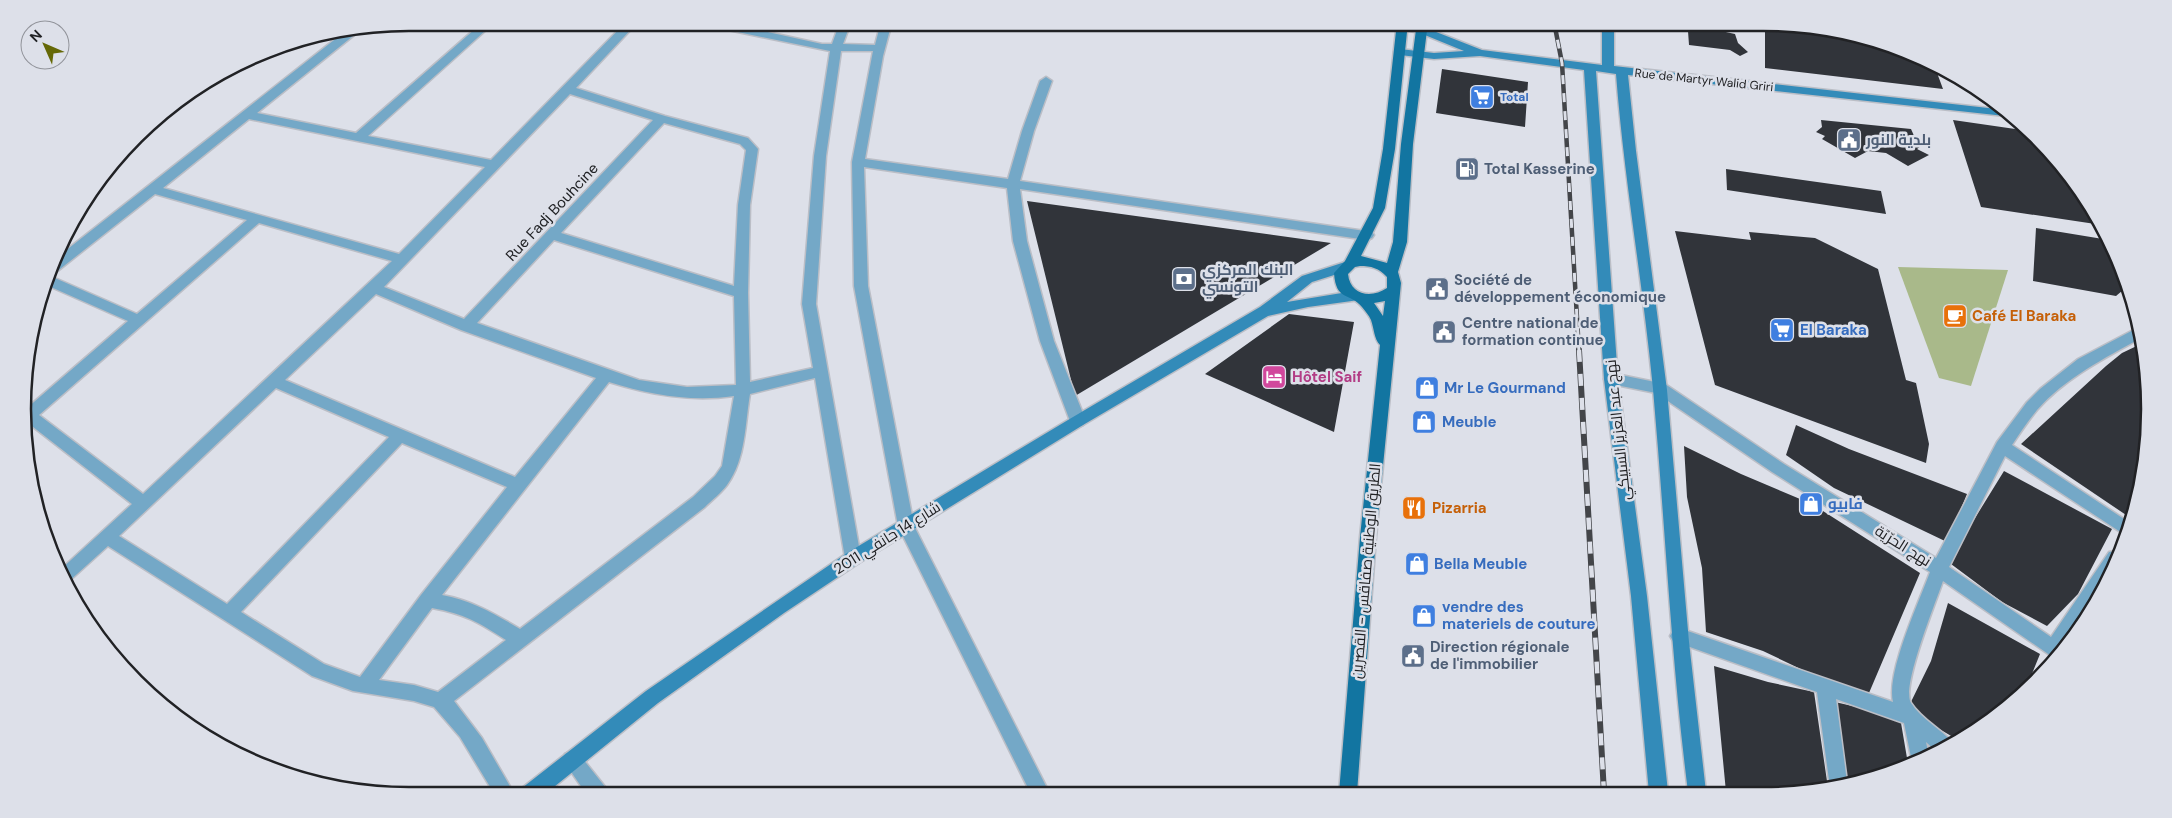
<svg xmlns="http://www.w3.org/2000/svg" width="2172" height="818" viewBox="0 0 2172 818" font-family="'DM Sans',Cairo,sans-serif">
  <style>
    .green { fill: #a9b98a }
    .building { fill: #31343a }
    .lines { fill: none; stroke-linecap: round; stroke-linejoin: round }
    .street-casing { stroke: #bbbec6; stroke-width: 3 }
    .secondary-casing { stroke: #bbbec6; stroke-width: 3 }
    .primary-casing { stroke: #bbbec6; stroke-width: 3 }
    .street { fill: #74a8c7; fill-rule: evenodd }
    .secondary { fill: #338bb9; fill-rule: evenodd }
    .primary { fill: #1275a1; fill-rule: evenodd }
    .rail-far1-casing { stroke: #434549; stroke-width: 4.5 }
    .rail-casing { stroke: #434549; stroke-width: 6 }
    .rail-far1 { stroke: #dde0e9; stroke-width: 3; stroke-dasharray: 9; stroke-linecap: butt }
    .rail { stroke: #dde0e9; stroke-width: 4.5; stroke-dasharray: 12; stroke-linecap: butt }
    .labels { text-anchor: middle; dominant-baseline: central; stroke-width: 5; stroke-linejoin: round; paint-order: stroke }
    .far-street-label { font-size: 12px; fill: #212225; stroke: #dde0e9 }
    .far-shop-label { font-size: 12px; font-weight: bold; fill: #366cbe; stroke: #dde0e9; text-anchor: start }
    .service-label { font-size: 15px; font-weight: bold; fill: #4e5e75; stroke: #dde0e9; text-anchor: start }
    .street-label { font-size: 15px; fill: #212225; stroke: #dde0e9 }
    .food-label { font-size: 15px; font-weight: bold; fill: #c56008; stroke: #dde0e9; text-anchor: start }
    .shop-label { font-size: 15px; font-weight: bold; fill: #366cbe; stroke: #dde0e9; text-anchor: start }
    .hotel-label { font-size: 15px; font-weight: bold; fill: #b23c85; stroke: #dde0e9; text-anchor: start }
    .rim { fill: none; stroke: #212225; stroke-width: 2.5 }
  </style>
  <rect width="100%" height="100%" fill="#dde0e9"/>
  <path class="green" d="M1898 267 2008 270 1971 386 1939 378Z"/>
  <path class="building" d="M1642 22 1668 24 1669 31 1642 27Z
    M1765 23 1863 36 1933 62 1943 89 1765 68Z
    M1712 29 1735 34 1738 43 1748 52 1740 56 1730 50 1689 45 1688 31 1712 32Z
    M1442 69 1528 82 1525 127 1436 113Z
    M1821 120 1911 129 1915 138 1925 143 1917 149 1929 155 1908 166 1886 153 1868 151 1855 158 1822 139 1825 136 1816 132 1822 127Z
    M1953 120 2029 131 2054 154 2098 216 2102 225 1981 207Z
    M1726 169 1881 191 1886 214 1727 190Z
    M1027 201 1331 243 1075 396Z
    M2036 228 2109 240 2129 285 2116 296 2033 281Z
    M1675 231 1751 240 1749 232 1815 238 1878 269 1906 380 1916 383 1929 444 1926 463 1715 385Z
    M1289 314 1354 322 1334 432 1205 374Z
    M2143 343 2146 359 2149 435 2136 509 2132 519 2021 444 2106 366 2122 353Z
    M1796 425 1849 449 1967 494 1947 542 1834 488 1786 455Z
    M1684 446 1741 474 1812 504 1920 573 1866 700 1763 651 1706 632 1702 568 1687 497Z
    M2004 471 2112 529 2078 594 2047 626 2002 602 1951 564 1967 531Z
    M1948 603 2040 654 2025 691 2018 699 1958 740 1907 710 1931 661Z
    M2088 613 2085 623 2066 645 2064 644Z
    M1714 666 1768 682 1814 692 1828 788 1814 792H1726Z
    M1835 702 1900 717 1908 764 1846 782Z"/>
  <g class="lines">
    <defs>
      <path id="street" d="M483 22H495L368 136 491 160 626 22H638L576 88 665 116 748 138 758 149 750 205 748 293 750 382 813 368 802 304 814 156 830 51 704 25 699 22H722L822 44H832L840 22H851L843 44 875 45 881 22H892L883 56 865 159 1008 179 1022 131 1040 81 1046 77 1052 81 1034 131 1020 181 1372 232 1374 235 1372 238 1367 240 1020 189 1027 241 1054 341 1086 421 1083 425 1078 427 1073 425 1070 421 1040 341 1013 241 1007 188 864 167 868 286 914 526 1050 794H1031L898 526 854 286 852 162 873 51H841L826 156 816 304 861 558 859 563 853 565 847 563 845 558 815 378 750 394C745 423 746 459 727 485 721 493 712 500 705 507L454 701 482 738 515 795H495L460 737 434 707 414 701 353 691 312 676 108 546 66 584 59 571 132 504 28 423 27 408 128 321 44 284 48 275 137 314 247 220 155 194 55 273 48 274 55 259 343 33 358 32 257 113 356 133ZM570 94 653 120 464 319 384 287ZM249 119 485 167 399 254 163 188ZM664 123 740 144 746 150 738 205 734 286 561 233ZM259 223 392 261 143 494 39 415ZM554 240 734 296 736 385 687 387 639 380 477 323ZM376 294 461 330 596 378 515 477 285 380ZM609 382C651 395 691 402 734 396L722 466 715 476 693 497 520 629C495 614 471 600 442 595ZM276 388 389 437 227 604 119 536ZM402 443 507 487 421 595 360 677 324 664 241 612ZM432 608C465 614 478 622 506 640L438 692 414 685 379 680Z
        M2139 327 2141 338C2105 358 2065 378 2037 410 2028 421 2020 433 2012 445L2130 523 2125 535 2005 456 1949 567 2051 637 2109 552 2117 551C2100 589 2082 627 2054 658L1943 581C1936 602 1901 687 1911 703 1921 719 1941 729 1953 743L1938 753 1926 742 1929 757 1912 762 1904 723 1836 699 1847 782 1830 787 1817 692 1673 641 1670 636 1673 631 1679 628 1893 702C1886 673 1919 602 1930 572L1772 472 1656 393 1606 383 1604 379 1606 375 1611 373 1665 384 1784 464 1936 558 1997 442 2027 402 2040 389 2078 359Z
        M572 751 579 754 606 788 608 795H587L563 760 565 754Z"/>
      <path id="secondary" d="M1602 22H1614V66L2006 110 2014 117 1628 75 1636 151 1667 390 1689 642 1706 792H1688C1671 658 1665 523 1653 389 1643 284 1624 179 1616 74L1596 71 1618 379 1647 596 1668 792 1649 793 1631 596 1604 379 1584 70 1480 56 1434 59 1400 55 1394 52 1400 49 1434 53 1464 51 1420 33 1399 29 1397 27 1399 25 1426 28 1482 50 1602 65Z
        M1345 262 1350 264 1352 267 1350 270 1312 282 1287 302 1354 291 1359 292 1361 296 1359 300 1308 307 1268 316 1083 425 859 563 784 613 658 703 544 795H520L522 788 646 691 847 553 1073 417 1260 307 1302 276Z"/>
      <path id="primary" d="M1397 22H1408L1395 149 1385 208 1361 256 1387 263 1393 242 1401 144 1417 22H1428L1413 144 1407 242 1398 272 1401 283 1376 537 1357 793H1339L1360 537 1380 345C1374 339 1374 328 1371 320 1369 315 1365 311 1362 307 1350 292 1336 302 1334 273L1345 261 1373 208 1383 149ZM1360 266C1371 266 1379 268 1387 277V288C1371 299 1350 295 1348 274L1355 267ZM1385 301 1383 316 1374 303Z"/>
    </defs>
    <use href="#street" class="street-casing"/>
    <use href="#secondary" class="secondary-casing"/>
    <use href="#primary" class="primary-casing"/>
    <use href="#street" class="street"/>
    <use href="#secondary" class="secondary"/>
    <use href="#primary" class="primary"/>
    <defs>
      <path id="rail-far1" d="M1554 22 1562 63 1579 352"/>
      <path id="rail" d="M1579 350 1604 793"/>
    </defs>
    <use href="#rail-far1" class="rail-far1-casing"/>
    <use href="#rail" class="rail-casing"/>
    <use href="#rail-far1" class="rail-far1"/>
    <use href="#rail" class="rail"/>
  </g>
  <defs>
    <symbol id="supermarket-square" viewBox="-11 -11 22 22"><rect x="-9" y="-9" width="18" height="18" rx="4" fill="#3f7fe0" stroke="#dde0e9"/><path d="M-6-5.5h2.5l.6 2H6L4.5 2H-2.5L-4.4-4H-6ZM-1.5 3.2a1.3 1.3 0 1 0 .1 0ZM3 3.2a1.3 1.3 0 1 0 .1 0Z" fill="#fff"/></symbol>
    <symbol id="civic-square" viewBox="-11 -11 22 22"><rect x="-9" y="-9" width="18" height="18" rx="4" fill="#5c6f8a" stroke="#dde0e9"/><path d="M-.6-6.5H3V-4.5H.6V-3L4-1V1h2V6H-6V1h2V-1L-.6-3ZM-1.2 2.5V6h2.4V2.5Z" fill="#fff"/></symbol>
    <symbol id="fuel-square" viewBox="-11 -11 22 22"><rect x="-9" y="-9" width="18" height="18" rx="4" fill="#5c6f8a" stroke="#dde0e9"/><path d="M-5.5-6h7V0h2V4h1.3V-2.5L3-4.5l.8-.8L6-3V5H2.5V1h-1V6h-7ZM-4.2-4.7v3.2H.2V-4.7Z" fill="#fff"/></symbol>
    <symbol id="bank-square" viewBox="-11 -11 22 22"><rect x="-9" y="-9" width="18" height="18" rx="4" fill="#5c6f8a" stroke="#dde0e9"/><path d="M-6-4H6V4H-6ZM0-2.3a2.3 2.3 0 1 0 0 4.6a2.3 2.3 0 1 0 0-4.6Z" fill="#fff"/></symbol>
    <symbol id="cafe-square" viewBox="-11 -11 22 22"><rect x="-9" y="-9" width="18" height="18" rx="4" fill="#e8710a" stroke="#dde0e9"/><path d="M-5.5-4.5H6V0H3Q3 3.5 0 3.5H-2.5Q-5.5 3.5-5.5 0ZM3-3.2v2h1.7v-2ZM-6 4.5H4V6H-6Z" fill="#fff"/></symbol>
    <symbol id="hotel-square" viewBox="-11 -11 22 22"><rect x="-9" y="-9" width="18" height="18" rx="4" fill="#d1479c" stroke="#dde0e9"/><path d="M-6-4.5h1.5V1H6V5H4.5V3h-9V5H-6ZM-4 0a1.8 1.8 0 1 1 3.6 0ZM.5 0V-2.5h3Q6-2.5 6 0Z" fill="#fff"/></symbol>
    <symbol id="shop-square" viewBox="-11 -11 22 22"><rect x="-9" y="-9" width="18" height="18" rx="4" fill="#3f7fe0" stroke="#dde0e9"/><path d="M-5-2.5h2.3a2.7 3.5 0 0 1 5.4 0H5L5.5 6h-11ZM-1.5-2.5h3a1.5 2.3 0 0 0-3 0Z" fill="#fff"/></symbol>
    <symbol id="restaurant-square" viewBox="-11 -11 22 22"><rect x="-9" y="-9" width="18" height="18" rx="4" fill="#e8710a" stroke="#dde0e9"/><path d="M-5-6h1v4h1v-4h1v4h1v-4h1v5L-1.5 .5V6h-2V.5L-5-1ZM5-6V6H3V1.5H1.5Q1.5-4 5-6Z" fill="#fff"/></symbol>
  </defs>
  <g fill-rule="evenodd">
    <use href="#supermarket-square" x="1468" y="83" width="28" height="28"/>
    <use href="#civic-square" x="1835" y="126" width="28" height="28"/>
    <use href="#fuel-square" x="1453" y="155" width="28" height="28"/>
    <use href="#bank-square" x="1170" y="265" width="28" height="28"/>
    <use href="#civic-square" x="1423" y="275" width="28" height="28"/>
    <use href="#cafe-square" x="1941" y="302" width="28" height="28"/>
    <use href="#supermarket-square" x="1768" y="316" width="28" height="28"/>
    <use href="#civic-square" x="1430" y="318" width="28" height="28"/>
    <use href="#hotel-square" x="1260" y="363" width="28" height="28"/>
    <use href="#shop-square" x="1413" y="374" width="28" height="28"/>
    <use href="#shop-square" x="1410" y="408" width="28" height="28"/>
    <use href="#shop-square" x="1797" y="490" width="28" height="28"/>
    <use href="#restaurant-square" x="1400" y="494" width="28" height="28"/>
    <use href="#shop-square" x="1403" y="550" width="28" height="28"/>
    <use href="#shop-square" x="1410" y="602" width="28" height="28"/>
    <use href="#civic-square" x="1399" y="642" width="28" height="28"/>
  </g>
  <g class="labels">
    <g class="far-street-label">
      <text transform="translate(1704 80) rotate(6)">Rue de Martyr Walid Griri</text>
    </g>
    <g class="far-shop-label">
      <text x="1500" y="97">Total</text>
    </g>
    <g class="service-label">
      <text x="1866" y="140">بلدية النور</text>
      <text x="1484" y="169">Total Kasserine</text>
      <text x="1202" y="270">البنك المركزي<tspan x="1202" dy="17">التونسي</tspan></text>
      <text x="1454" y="280">Société de<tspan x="1454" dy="17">développement économique</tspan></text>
      <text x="1462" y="323">Centre national de<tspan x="1462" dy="17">formation continue</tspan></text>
      <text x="1430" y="647">Direction régionale<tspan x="1430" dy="17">de l'immobilier</tspan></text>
    </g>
    <g class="street-label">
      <text transform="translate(552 212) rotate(-47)">Rue Fadj Bouhcine</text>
      <text transform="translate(1618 430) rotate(-96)">نهج عبد العزيز السبيكي</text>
      <text transform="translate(887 538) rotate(-32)">شارع 14 جانفي 2011</text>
      <text transform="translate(1903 546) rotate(32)">نهج الحرّيّة</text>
      <text transform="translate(1366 571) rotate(-85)">الطريق الوطنية صفاقس - القصرين</text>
    </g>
    <g class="food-label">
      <text x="1972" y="316">Café El Baraka</text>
      <text x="1432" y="508">Pizarria</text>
    </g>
    <g class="shop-label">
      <text x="1800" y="330">El Baraka</text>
      <text x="1444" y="388">Mr Le Gourmand</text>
      <text x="1442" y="422">Meuble</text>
      <text x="1828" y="504">فابيو</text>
      <text x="1434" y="564">Bella Meuble</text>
      <text x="1442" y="607">vendre des<tspan x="1442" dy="17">materiels de couture</tspan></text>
    </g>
    <g class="hotel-label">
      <text x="1292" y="377">Hôtel Saif</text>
    </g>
  </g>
  <path d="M0 0H2172V818H0ZM409 31H1763A378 378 0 0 1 2141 409V409A378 378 0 0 1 1763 787H409A378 378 0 0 1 31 409V409A378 378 0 0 1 409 31Z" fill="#dde0e9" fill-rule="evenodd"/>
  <path class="rim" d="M409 31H1763A378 378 0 0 1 2141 409V409A378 378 0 0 1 1763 787H409A378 378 0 0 1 31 409V409A378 378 0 0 1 409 31Z"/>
  <g transform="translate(45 45) rotate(315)"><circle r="24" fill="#dde0e9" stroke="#92949b"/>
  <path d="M0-4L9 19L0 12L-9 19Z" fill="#656806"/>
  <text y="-8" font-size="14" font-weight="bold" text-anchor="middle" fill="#212225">N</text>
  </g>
</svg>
